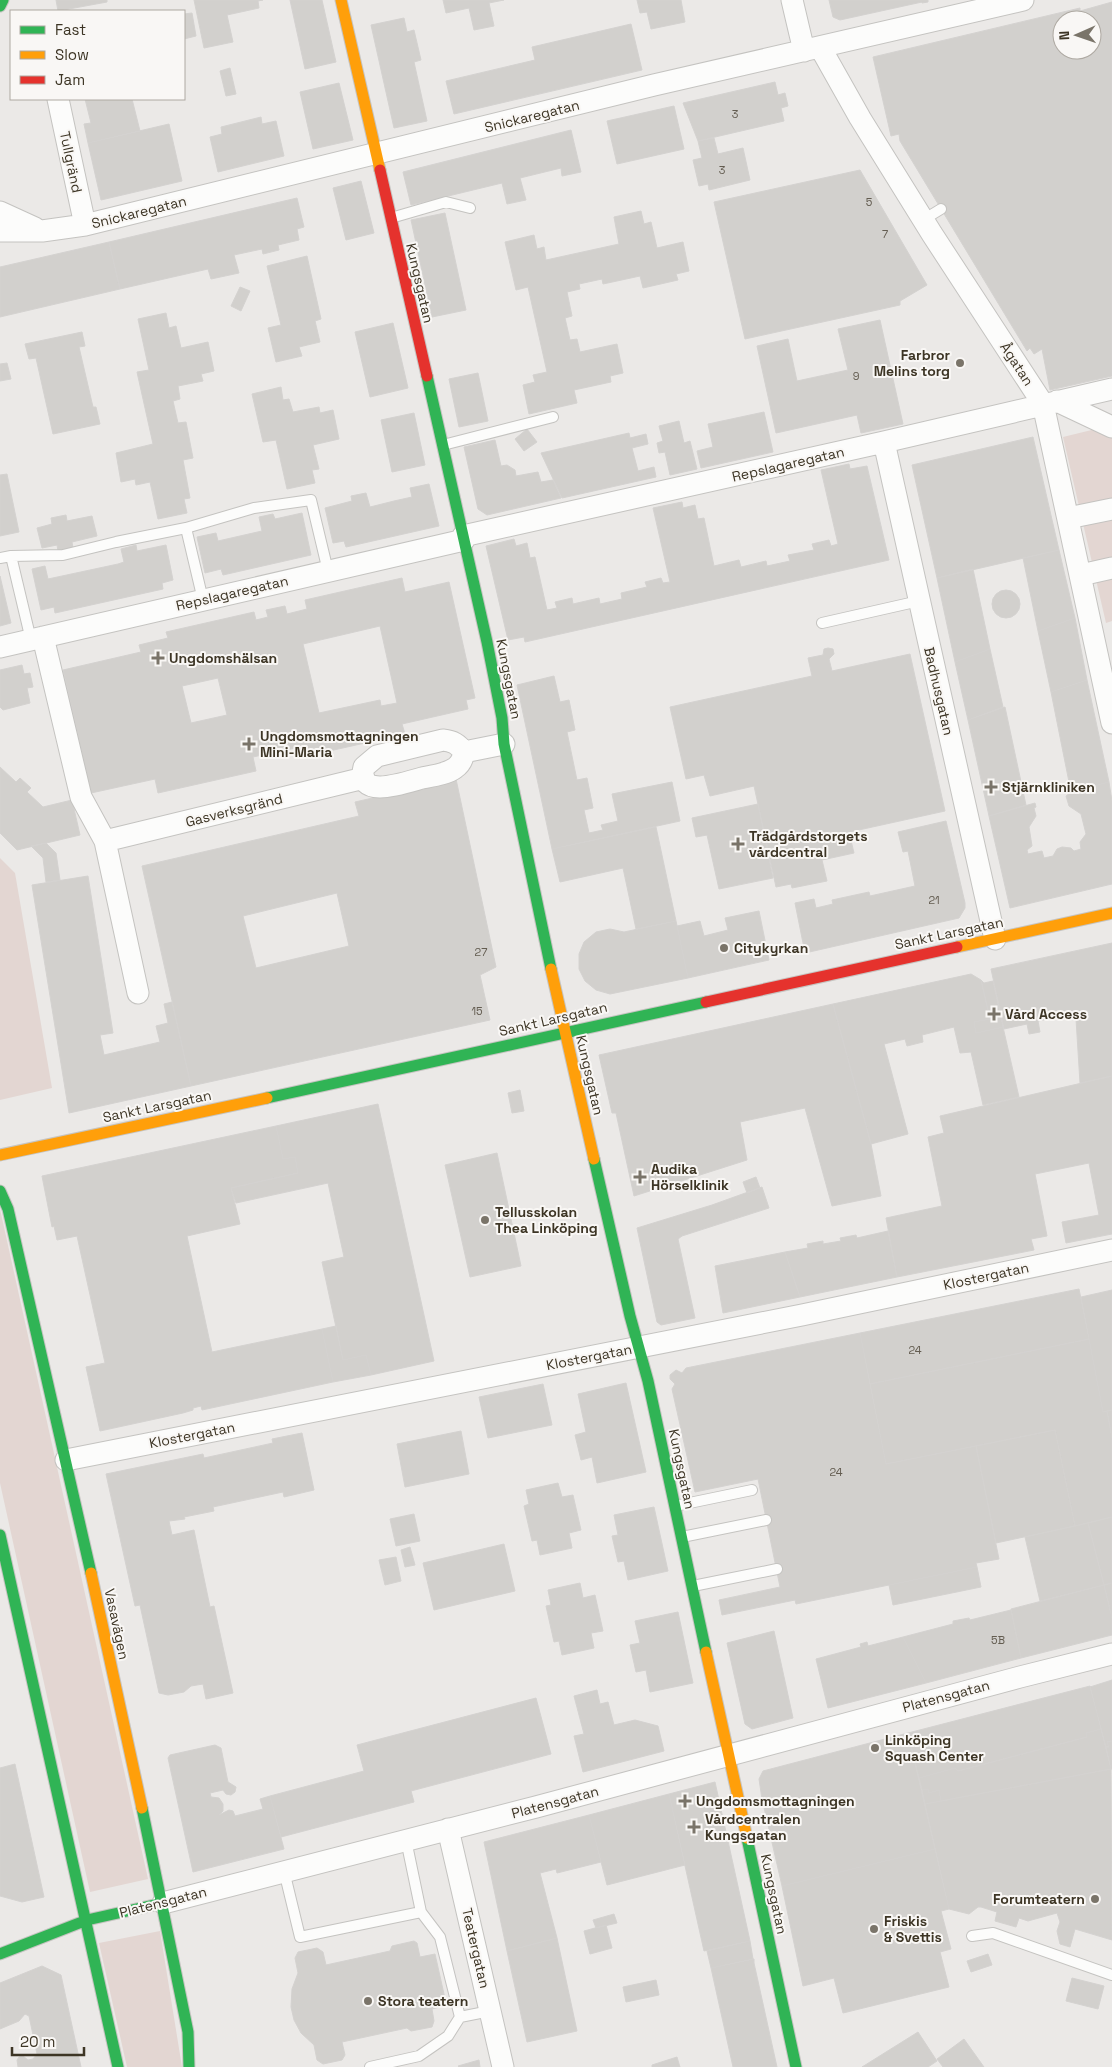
<svg xmlns="http://www.w3.org/2000/svg" width="1112" height="2067" viewBox="0 0 1112 2067" font-family="'Space Grotesk',sans-serif">
  <style>
    .green { fill: #e3d6d2 }
    .building { fill: #d2d0cd; stroke: #d4d2d0; fill-rule: evenodd }
    .lines { fill: none; stroke-linecap: round; stroke-linejoin: round }
    .lane-casing { stroke: #c4c3c0; stroke-width: 12 }
    .street-casing { stroke: #c4c3c0; stroke-width: 23 }
    .fast-casing { stroke: #c6c4c1; stroke-width: 13 }
    .slow-casing { stroke: #c6c4c1; stroke-width: 13 }
    .jam-casing { stroke: #c6c4c1; stroke-width: 13 }
    .lane { stroke: #fcfcfb; stroke-width: 10 }
    .street { stroke: #fcfcfb; stroke-width: 21 }
    .fast { stroke: #30b455; stroke-width: 11 }
    .slow { stroke: #ff9f0a; stroke-width: 11 }
    .jam { stroke: #e5322d; stroke-width: 11 }
    .poi-dot { fill: #7a7469; stroke: #f9f7f5; stroke-width: 2 }
    .labels { text-anchor: middle; dominant-baseline: central; stroke-width: 4; stroke-linejoin: round; paint-order: stroke }
    .number-label { font-size: 11px; fill: #635c50 }
    .street-label { font-size: 14px; fill: #3d3525; stroke: #f9f7f5 }
    .poi-label { font-size: 14px; font-weight: bold; fill: #3d3525; stroke: #f9f7f5; text-anchor: start }
  </style>
  <rect width="100%" height="100%" fill="#ebe9e7"/>
  <path class="green" d="M1112 425V621L1106 623 1063 437Z
    M0 858 15 873 52 1088 0 1100Z
    M0 1209 148 1879 90 1892 0 1483Z
    M160 1931 182 2067H127L99 1943Z"/>
  <path class="building" d="M56 0H107V2L58 11Z
    M194 0H263L258 1 259 8 227 15 233 42 204 48Z
    M290 0H322L336 62 305 69Z
    M443 0H504L489 3 494 26 474 30 469 8 446 13Z
    M637 0H681L685 22 651 29 647 12 640 13Z
    M829 0H928V2L922 3V2L840 20 833 17Z
    M1112 2V376L1050 390 1042 349 1034 354 1030 348 1027 351 900 141 899 134 891 136 873 57 1080 8V11ZM1062 20H1092V50H1062Z
    M192 13 196 36 184 39V14Z
    M404 18 407 32 414 30 421 60 414 62 427 121 394 128 371 25Z
    M631 24 642 70 454 114 446 81 535 60 532 47Z
    M230 68 236 94 226 96 220 71Z
    M775 82 778 95 785 93 788 106 781 108 784 121 698 141 683 103Z
    M339 83 353 140 313 149 300 92Z
    M85 99H132L140 131 88 143 84 124 91 123Z
    M674 106 684 149 617 164 607 121Z
    M261 117 262 124 276 121 284 156 218 172 210 137 222 134 221 127Z
    M169 124 182 181 101 200 88 143Z
    M571 130 581 172 562 176 561 168 520 178 526 200 507 204 502 183 411 205 403 172Z
    M714 138 718 154 743 148 750 180 709 190 708 184 699 186 693 160 702 158 698 141Z
    M860 170 927 285 900 301V305L745 339 714 202Z
    M361 181 374 233 346 240 333 188Z
    M297 198 304 227 297 229 299 240 278 245 279 250 263 254 262 249 234 255 239 273 211 279 208 269 120 289 109 242Z
    M641 211 644 224 651 222 657 248 683 242 689 271 676 274 678 280 643 288 640 276 603 284 602 279 579 284 580 289 567 292 572 316 565 318 570 340 577 339 580 352 617 344 623 373 610 376 611 382 574 390 577 403 529 414 523 385 535 382 533 375 547 372 528 287 516 290 505 242 534 235 537 249 544 247 546 260 619 244 614 217Z
    M445 213 466 310 432 317 411 220Z
    M109 242 120 289 0 317V267Z
    M307 256 321 319 315 321 320 342 299 347 302 356 276 362 268 328 281 325 267 266Z
    M240 287 250 291 241 311 231 306Z
    M166 313 169 328 176 326 181 348 208 342 214 371 201 374 203 381 178 386 180 399 173 401 178 423 186 422 193 458 183 460 190 498 184 499 187 513 158 519 150 482 136 485 135 479 121 482 116 453 153 444 137 372 149 370 138 319Z
    M880 320 903 424 861 433 857 415 776 433 757 346 788 339 797 381 848 370 838 329Z
    M393 323 408 388 370 397 355 332Z
    M82 332 85 346 79 347 93 407H96L100 424 53 434 36 358 29 359 25 344Z
    M7 363 11 379 0 381V364Z
    M478 373 488 421 459 427 449 379Z
    M281 387 283 400 289 399 293 412 319 407 320 413 333 410 339 439 313 445 319 469 312 470 315 483 287 489 276 440 263 442 252 394Z
    M764 412 773 452 701 468 697 451 713 447 708 424Z
    M414 413 425 465 392 472 381 420Z
    M679 421 684 443 690 441 697 469 670 475 665 452 659 453 657 443 663 441 659 426Z
    M527 429 537 442 524 451 515 439Z
    M629 433 630 438 646 434 648 444 632 448 638 471 654 467 656 477 562 498 541 453Z
    M1033 437 1059 550 937 578 912 465Z
    M495 440 501 466 507 465 515 470 516 476 538 472 541 482 553 480 561 498 487 515 478 509 464 447Z
    M849 464 850 469 867 466 889 560 525 642 524 637 508 640 486 546 514 539 516 546 527 543 530 558 535 557 547 610 557 608 555 602 572 598 573 604 599 598 600 604 622 599 621 593 647 587 645 582 661 578 663 583 670 582 653 508 682 502 683 508 695 505 698 519 704 518 714 566 739 560 741 567 766 561 767 566 790 561 788 555 814 550 812 544 829 540 831 546 838 544 821 470Z
    M7 474 19 532 0 536V475Z
    M429 484 439 526 346 547 344 541 333 543 325 508 352 501 351 496 366 493 370 507 394 501 412 497 410 488Z
    M302 513 311 555 223 575 221 569 205 573 197 537 216 533 218 541 262 531 259 517 273 514 275 519Z
    M66 515 67 521 92 516 97 536 72 542 73 548 58 551 57 545 42 548 37 528 52 524 51 518Z
    M136 545 137 551 166 545 173 580 162 583 163 589 55 613 54 607 41 610 32 569 45 566 48 579 118 564 124 562 121 549Z
    M1059 550 1075 618 1038 631 1023 558Z
    M973 569 990 649 955 662 937 578Z
    M0 576 11 623 0 626Z
    M402 578 405 592 449 582 475 698 466 700 468 709 402 724 405 734 307 756 305 746 253 757 256 771 158 793 155 779 91 793 63 670 141 652 139 645 168 638 166 632 254 612 256 620 268 617 266 610 285 606 287 614 307 609 305 600ZM380 626 397 703 381 706 380 700 319 713 303 644ZM218 678 227 715 191 723 182 686Z
    M992 604a14 14 0 1 1 28 0a14 14 0 1 1-28 0Z
    M1075 618 1087 680 1051 692 1038 631Z
    M828 648 833 649 834 654 829 659 832 671 910 654 945 811 768 850 754 786 710 796 704 775 686 779 670 707 812 676 808 658 823 655 824 649Z
    M990 649 1003 707 968 720 955 662Z
    M22 665 24 674 30 673 33 687 27 688 30 703 3 710 0 707V670Z
    M554 676 560 702 569 700 575 730 567 732 577 780 587 778 593 808 584 810 589 833 603 830 601 825 618 821 612 794 672 782 680 821 552 849 517 685Z
    M1087 680 1109 782 1071 792 1051 692Z
    M1005 707 1026 805 989 816 968 720Z
    M0 767 16 782 20 778 31 788 27 792 43 807 72 800 80 835 17 850 0 833Z
    M456 779 496 967 480 975 490 1020 191 1086 142 866 359 816 355 802ZM337 893 349 946 256 968 243 916Z
    M1109 782 1112 801V884L1010 908 989 816 1035 803 1036 807 1034 808 1036 816 1029 827 1032 846 1027 850 1028 854 1042 851 1044 858 1053 856 1057 849 1062 847 1071 848 1074 851 1081 849 1080 842 1086 834 1081 814 1069 806 1066 796 1071 792Z
    M758 804 773 878 719 889 707 835 696 837 692 818Z
    M946 821 965 903V908L959 918 805 953 795 903 814 899 816 908 833 904 832 900 869 892 870 896 915 886 908 851 903 852 898 832Z
    M656 827 676 921 636 929 623 868 560 882 552 849Z
    M849 832 854 853 822 860 827 881 792 888 791 884 776 887 768 850Z
    M46 843 56 853 60 880 46 882 43 858 31 846Z
    M88 876 113 1033 100 1035 104 1055 160 1042 156 1026 168 1023 164 1004 172 1002 191 1086 69 1113 32 885Z
    M759 911 769 960 688 978 677 926 700 921 704 936 728 930 725 918Z
    M676 921 688 978 610 994 596 990 585 981 579 969V954L584 942 596 932 610 929 624 932Z
    M1112 943V1076L1080 1083 1076 1019 1070 1015 1038 1021 1040 1032 1029 1034 1027 1024 1004 1029 991 969Z
    M971 974 981 980 990 1019 974 1022 976 1033 1003 1027 1019 1097 983 1105 971 1052 960 1053 954 1027 922 1035 923 1042 907 1046 905 1039 884 1044 908 1134 871 1144 833 1004Z
    M981 980 984 983 993 981 1003 1027 976 1033 974 1022 990 1019Z
    M833 1004 871 1144 881 1196 832 1206 805 1108 740 1122 747 1160 634 1196 616 1113H612L599 1055Z
    M1112 1076V1234L1066 1243 1062 1222 1099 1215 1089 1163 1040 1173 1035 1174 1047 1236 1031 1239 1034 1250 897 1277 886 1218 942 1206 928 1137 944 1133 940 1116Z
    M520 1090 524 1111 512 1113 508 1093Z
    M378 1104 434 1361 371 1375 366 1355 343 1360 322 1262 344 1257 328 1183 236 1203 231 1188 298 1173 295 1157 283 1159 276 1126Z
    M276 1126 283 1159 295 1157 298 1173 231 1188 240 1224 187 1236 212 1352 322 1329 333 1382 202 1410 201 1406 193 1408V1410L183 1413 100 1431 86 1367 105 1363 77 1236 57 1240 54 1226 52 1227 42 1176Z
    M497 1153 521 1266 470 1277 445 1165Z
    M756 1177 760 1188 747 1193 743 1182Z
    M762 1187 769 1208 682 1236 678 1239 695 1318 661 1325 657 1322 637 1228 712 1205Z
    M888 1231 897 1277 800 1297 785 1252 808 1248 807 1244 823 1241V1244L841 1241 840 1238 856 1235 857 1238Z
    M785 1252 800 1297 723 1313 715 1266Z
    M1079 1289 1089 1339 870 1384 860 1333Z
    M1112 1290V1410L1103 1412 1081 1297Z
    M336 1326 343 1360 366 1355 371 1375 333 1382 322 1329Z
    M860 1333 886 1464 976 1446 999 1559 976 1563 977 1567 796 1604 795 1600 722 1615 719 1600 780 1587 758 1479 695 1492 672 1389 675 1384 670 1379V1375L676 1370 682 1373 686 1368Z
    M1089 1339 1103 1412 1107 1411 1112 1438V1517L1075 1526 1055 1430 886 1464 870 1384Z
    M626 1383 646 1472 597 1483 592 1457 581 1460 575 1435 586 1432 578 1394Z
    M543 1384 552 1425 488 1438 479 1397Z
    M1112 1410V1438L1107 1411Z
    M1055 1430 1075 1526 996 1543 976 1446Z
    M461 1431 469 1474 405 1487 397 1444Z
    M302 1433 314 1490 284 1497 283 1492 213 1507 214 1511 184 1517 185 1519 169 1521 172 1535 194 1530 210 1607 214 1606 233 1693 206 1699 203 1684 191 1686 184 1692 168 1695 159 1693 140 1605 135 1606 106 1474 203 1454 204 1458 273 1443 272 1439Z
    M558 1483 562 1497 573 1495 581 1530 569 1533 572 1548 540 1555 537 1540 532 1541 524 1506 529 1504 526 1490Z
    M654 1507 668 1571 628 1580 624 1561 618 1562 612 1536 618 1535 614 1515Z
    M414 1514 420 1541 396 1546 390 1519Z
    M1112 1517V1583L1104 1585 1088 1523Z
    M1088 1523 1104 1585 1040 1601 1025 1537Z
    M504 1544 515 1591 434 1610 423 1563Z
    M410 1547 415 1565 405 1567 401 1550Z
    M396 1557 401 1581 385 1585 379 1560Z
    M977 1567 981 1587 893 1605 889 1585Z
    M580 1583 583 1598 595 1595 603 1631 591 1633 594 1648 562 1655 559 1641 554 1642 546 1606 551 1605 548 1590Z
    M1112 1583V1618L1104 1585Z
    M1104 1585 1112 1618V1635L1021 1658 1011 1609Z
    M1011 1610 1021 1658 926 1683 903 1637 953 1624V1621L969 1618 970 1620Z
    M678 1612 693 1683 650 1692 646 1670 636 1672 630 1645 640 1643 635 1621Z
    M774 1631 793 1718 752 1729 745 1724 727 1643Z
    M903 1637 926 1683 828 1708 816 1659 861 1647 860 1644 867 1642 868 1646Z
    M1112 1680V1741L1107 1742 1109 1747H1106L1090 1687Z
    M1090 1686 1101 1729 1086 1733 1087 1737 958 1771 955 1768 919 1778 908 1733Z
    M597 1690 600 1704 608 1702 614 1725 635 1720 658 1726 664 1751 583 1772 574 1736 584 1734 574 1696Z
    M536 1698 551 1754 411 1791 414 1802 281 1837 270 1796 364 1771 357 1745Z
    M1101 1729 1111 1769 941 1801 939 1790 929 1793 928 1789 922 1790 919 1778 955 1768 958 1771 1087 1737 1086 1733Z
    M908 1733 935 1849 782 1886 762 1799 759 1779 763 1771Z
    M1112 1741V1769H1111L1106 1747H1109L1107 1742Z
    M215 1745 221 1748 228 1782 236 1787 235 1792 231 1795 226 1794 223 1790 210 1793 211 1797 219 1798 223 1804V1811L219 1815 229 1810 233 1811 235 1816 263 1809 260 1799 270 1796 284 1849 193 1872 168 1758 170 1755Z
    M15 1764 44 1897 22 1902 0 1896V1768Z
    M1111 1769 1112 1940 1075 1929 1070 1947 1060 1944 1057 1931 1060 1922 1057 1913 1028 1921 1019 1918 1016 1927 995 1921 997 1912 981 1907H978L969 1914 949 1909 925 1804Z
    M715 1782 750 1941 704 1951 669 1794Z
    M928 1789 929 1793 939 1790 941 1801 925 1804 922 1790Z
    M669 1794 685 1865 607 1885 589 1815Z
    M589 1815 601 1862 557 1873 556 1869 540 1873 557 1938 507 1951 484 1842Z
    M935 1849 949 1909 941 1911 951 1949 940 1952 949 1987 843 2013 834 1978 803 1986 782 1886Z
    M614 1914 617 1923 596 1928 593 1920Z
    M606 1925 612 1948 590 1954 584 1931Z
    M557 1938 577 2031 527 2042 507 1951Z
    M414 1941 417 1943 420 1957 435 1954 446 2003 444 2006 432 2009 434 2021 432 2027 411 2031 407 2028 342 2042 345 2055 342 2060 323 2064 317 2060 314 2045 301 2033 294 2020 291 2007 292 1989 298 1973 295 1958 298 1952 317 1948 323 1952 326 1965 390 1951 392 1946Z
    M750 1941 753 1959 711 1968 707 1951Z
    M988 1954 992 1965 971 1972 967 1961Z
    M754 1959V1963L777 2067H733L711 1968Z
    M42 1966 61 1975 81 2067H18L17 2060 19 2057 23 2056 28 2060 33 2059 37 2054 29 2016 25 2014 19 2021 0 2029V1983Z
    M1072 1978 1104 1986 1098 2009 1066 2001Z
    M656 1980 659 1995 626 2002 623 1987Z
    M918 2032 937 2061 928 2067H862Z
    M964 2039 984 2067H943L937 2059Z
    M677 2057 680 2067H652V2065Z
    M479 2060 480 2067H459L458 2066Z"/>
  <g class="lines">
    <defs>
      <path id="lane" d="M391 218 446 202 470 208
        M923 220 941 209
        M443 445 553 417
        M11 556 31 640
        M0 558 11 556 63 555 116 542 186 528
        M203 600 186 528 254 508 311 500 328 571
        M822 623 919 601
        M675 1506 752 1490
        M682 1537 766 1520
        M693 1586 777 1569
        M284 1871 300 1937 421 1912
        M972 1936 993 1933 1112 1975
        M460 2017 490 2011
        M370 2067 419 2056 448 2036 460 2017 440 1937 421 1912 406 1840"/>
      <path id="street" d="M792 0 804 51
        M820 47 860 118 932 234 1043 404 1112 723
        M58 99 85 225
        M0 212 35 228
        M0 231H42L85 225 654 85 1023 0
        M1057 401 1112 427
        M884 442 995 939
        M1068 518 1112 509
        M463 536 884 442 1112 389
        M1081 575 1112 568
        M43 637 81 797 105 841 138 993
        M0 647 464 540
        M443 740C453 741 458 744 464 752 463 759 461 764 455 768 447 774 432 776 422 778 407 782 355 801 364 767L377 756Z
        M464 752 504 744
        M105 841 364 778
        M66 1460 802 1315 1112 1250
        M448 1829 503 2067
        M163 1903 536 1807 1020 1677 1112 1654"/>
      <path id="fast" d="M0 6 3 0
        M427 376 487 642 502 718 504 744 551 969
        M267 1098 706 1002
        M594 1159 630 1316 648 1381 706 1652
        M0 1191 8 1209 91 1573
        M0 1535 118 2067
        M142 1808 188 2032 189 2067
        M747 1838 796 2067
        M0 1954 87 1920 163 1903"/>
      <path id="slow" d="M341 0 380 170
        M957 947 1112 913
        M551 969 594 1159
        M0 1155 267 1098
        M91 1573 142 1808
        M706 1652 747 1838"/>
      <path id="jam" d="M380 170 427 376
        M706 1002 957 947"/>
    </defs>
    <use href="#lane" class="lane-casing"/>
    <use href="#street" class="street-casing"/>
    <use href="#fast" class="fast-casing"/>
    <use href="#slow" class="slow-casing"/>
    <use href="#jam" class="jam-casing"/>
    <use href="#lane" class="lane"/>
    <use href="#street" class="street"/>
    <use href="#fast" class="fast"/>
    <use href="#slow" class="slow"/>
    <use href="#jam" class="jam"/>
  </g>
  <g class="poi-dot">
    <circle cx="960" cy="363" r="5"/>
    <path d="M155.5 650.5h5v5h5v5h-5v5h-5v-5h-5v-5h5z"/>
    <path d="M246.5 736.5h5v5h5v5h-5v5h-5v-5h-5v-5h5z"/>
    <path d="M988.5 779.5h5v5h5v5h-5v5h-5v-5h-5v-5h5z"/>
    <path d="M735.5 836.5h5v5h5v5h-5v5h-5v-5h-5v-5h5z"/>
    <circle cx="724" cy="948" r="5"/>
    <path d="M991.5 1006.5h5v5h5v5h-5v5h-5v-5h-5v-5h5z"/>
    <path d="M637.5 1169.5h5v5h5v5h-5v5h-5v-5h-5v-5h5z"/>
    <circle cx="485" cy="1220" r="5"/>
    <circle cx="875" cy="1748" r="5"/>
    <path d="M682.5 1793.5h5v5h5v5h-5v5h-5v-5h-5v-5h5z"/>
    <path d="M691.5 1819.5h5v5h5v5h-5v5h-5v-5h-5v-5h5z"/>
    <circle cx="1095" cy="1899" r="5"/>
    <circle cx="874" cy="1929" r="5"/>
    <circle cx="368" cy="2001" r="5"/>
  </g>
  <g class="labels">
    <g class="number-label">
      <text x="735" y="114">3</text>
      <text x="722" y="170">3</text>
      <text x="869" y="202">5</text>
      <text x="885" y="234">7</text>
      <text x="856" y="376">9</text>
      <text x="934" y="900">21</text>
      <text x="481" y="952">27</text>
      <text x="477" y="1011">15</text>
      <text x="915" y="1350">24</text>
      <text x="836" y="1472">24</text>
      <text x="998" y="1640">5B</text>
    </g>
    <g class="street-label">
      <text transform="translate(532 116) rotate(-14)">Snickaregatan</text>
      <text transform="translate(71 162) rotate(78)">Tullgränd</text>
      <text transform="translate(139 212) rotate(-14)">Snickaregatan</text>
      <text transform="translate(420 283) rotate(77)">Kungsgatan</text>
      <text transform="translate(1017 364) rotate(57)">Ågatan</text>
      <text transform="translate(788 464) rotate(-13)">Repslagaregatan</text>
      <text transform="translate(232 593) rotate(-13)">Repslagaregatan</text>
      <text transform="translate(509 679) rotate(79)">Kungsgatan</text>
      <text transform="translate(939 691) rotate(77)">Badhusgatan</text>
      <text transform="translate(234 810) rotate(-14)">Gasverksgränd</text>
      <text transform="translate(949 933) rotate(-12)">Sankt Larsgatan</text>
      <text transform="translate(553 1019) rotate(-13)">Sankt Larsgatan</text>
      <text transform="translate(590 1075) rotate(77)">Kungsgatan</text>
      <text transform="translate(157 1106) rotate(-12)">Sankt Larsgatan</text>
      <text transform="translate(986 1276) rotate(-12)">Klostergatan</text>
      <text transform="translate(589 1357) rotate(-11)">Klostergatan</text>
      <text transform="translate(192 1435) rotate(-11)">Klostergatan</text>
      <text transform="translate(682 1469) rotate(78)">Kungsgatan</text>
      <text transform="translate(117 1624) rotate(78)">Vasavägen</text>
      <text transform="translate(946 1696) rotate(-15)">Platensgatan</text>
      <text transform="translate(555 1802) rotate(-15)">Platensgatan</text>
      <text transform="translate(774 1894) rotate(78)">Kungsgatan</text>
      <text transform="translate(163 1902) rotate(-14)">Platensgatan</text>
      <text transform="translate(476 1948) rotate(77)">Teatergatan</text>
    </g>
    <g class="poi-label">
      <text x="950" y="355" text-anchor="end">Farbror<tspan x="950" dy="16">Melins torg</tspan></text>
      <text x="169" y="658">Ungdomshälsan</text>
      <text x="260" y="736">Ungdomsmottagningen<tspan x="260" dy="16">Mini-Maria</tspan></text>
      <text x="1002" y="787">Stjärnkliniken</text>
      <text x="749" y="836">Trädgårdstorgets<tspan x="749" dy="16">vårdcentral</tspan></text>
      <text x="734" y="948">Citykyrkan</text>
      <text x="1005" y="1014">Vård Access</text>
      <text x="651" y="1169">Audika<tspan x="651" dy="16">Hörselklinik</tspan></text>
      <text x="495" y="1212">Tellusskolan<tspan x="495" dy="16">Thea Linköping</tspan></text>
      <text x="885" y="1740">Linköping<tspan x="885" dy="16">Squash Center</tspan></text>
      <text x="696" y="1801">Ungdomsmottagningen</text>
      <text x="705" y="1819">Vårdcentralen<tspan x="705" dy="16">Kungsgatan</tspan></text>
      <text x="1085" y="1899" text-anchor="end">Forumteatern</text>
      <text x="884" y="1921">Friskis<tspan x="884" dy="16">&amp; Svettis</tspan></text>
      <text x="378" y="2001">Stora teatern</text>
    </g>
  </g>
  <rect x="10" y="10" width="175" height="90" fill="#f9f7f5" stroke="#aea9a2"/>
  <rect x="20" y="26" width="25" height="8" fill="#30b455" stroke="#aea9a2"/>
  <text x="55" y="35" font-size="15" fill="#3d3525">Fast</text>
  <rect x="20" y="51" width="25" height="8" fill="#ff9f0a" stroke="#aea9a2"/>
  <text x="55" y="60" font-size="15" fill="#3d3525">Slow</text>
  <rect x="20" y="76" width="25" height="8" fill="#e5322d" stroke="#aea9a2"/>
  <text x="55" y="85" font-size="15" fill="#3d3525">Jam</text>
  <g transform="translate(1077 35) rotate(268)"><circle r="24" fill="#f9f7f5" stroke="#aea9a2"/>
  <path d="M0-4L9 19L0 12L-9 19Z" fill="#7a7469"/>
  <text y="-8" font-size="14" font-weight="bold" text-anchor="middle" fill="#3d3525">N</text>
  </g>
  <path d="M12 2047v8h72v-8" fill="none" stroke="#3d3525" stroke-width="2.5"/>
  <text x="20" y="2047" font-size="15" fill="#3d3525" stroke="#f9f7f5" stroke-width="4" paint-order="stroke">20 m</text>
</svg>
